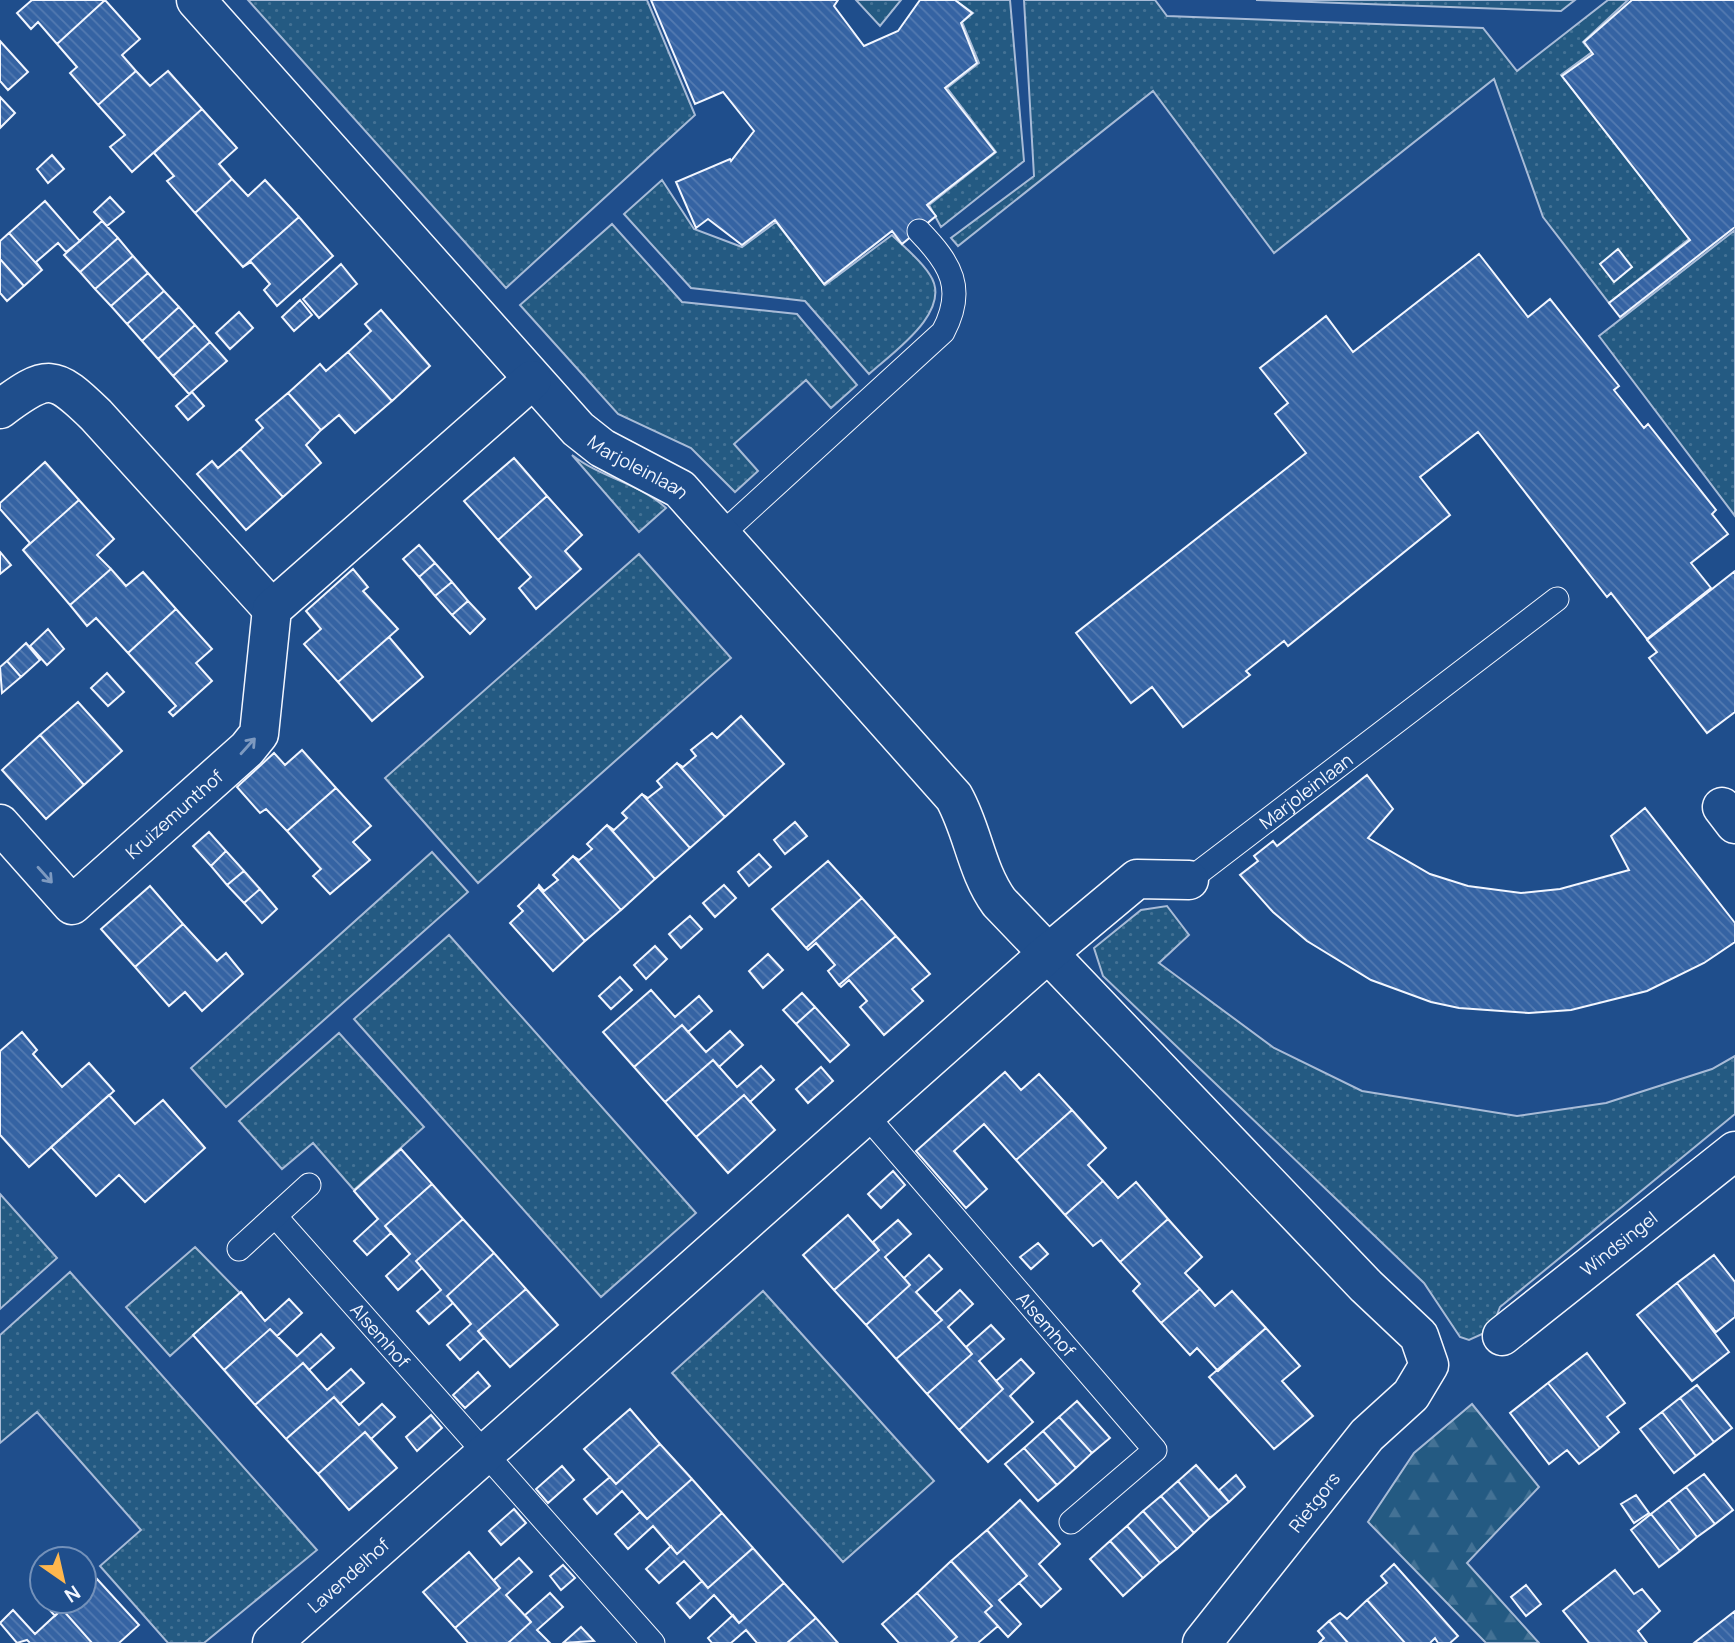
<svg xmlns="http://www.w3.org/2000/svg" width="1735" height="1643" viewBox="0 0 1735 1643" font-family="Manrope,sans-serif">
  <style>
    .grass { fill: url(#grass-dots); stroke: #a8bbd7; stroke-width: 2 }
    .forest { fill: url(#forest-firs); stroke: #a8bbd7; stroke-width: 2 }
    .building { fill: url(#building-back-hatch); stroke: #f2f6ff; stroke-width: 2 }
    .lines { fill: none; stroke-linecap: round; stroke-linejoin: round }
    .service-casing { stroke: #f2f6ff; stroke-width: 25 }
    .minor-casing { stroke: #f2f6ff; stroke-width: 41 }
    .service { stroke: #1f4e8c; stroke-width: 23 }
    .minor { stroke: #1f4e8c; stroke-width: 38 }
    .oneway { stroke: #7e9ac0 }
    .labels { text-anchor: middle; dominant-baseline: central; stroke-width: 5; stroke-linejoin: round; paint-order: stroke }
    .street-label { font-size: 18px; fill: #f2f6ff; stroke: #1f4e8c }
  </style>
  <defs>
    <pattern id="grass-dots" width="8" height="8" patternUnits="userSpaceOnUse" patternTransform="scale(1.75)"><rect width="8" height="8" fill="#245a82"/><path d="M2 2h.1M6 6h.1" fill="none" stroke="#447295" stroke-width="1.8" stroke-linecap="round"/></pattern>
    <pattern id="forest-firs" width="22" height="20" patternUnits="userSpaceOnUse" patternTransform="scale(1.75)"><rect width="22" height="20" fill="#245a82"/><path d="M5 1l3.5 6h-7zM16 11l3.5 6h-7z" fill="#447295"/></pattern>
    <pattern id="building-back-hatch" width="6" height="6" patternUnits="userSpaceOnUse" patternTransform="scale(1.75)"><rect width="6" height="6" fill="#3563a3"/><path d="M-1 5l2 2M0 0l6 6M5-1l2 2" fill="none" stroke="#537ab1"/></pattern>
  </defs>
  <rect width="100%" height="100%" fill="#1f4e8c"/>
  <path class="grass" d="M248 0H647L695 115 506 288Z
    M856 0H901L880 26Z
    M955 0H1010L1024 161 941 227 929 205 996 152 947 88 979 63 962 22 973 13Z
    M1024 0H1155L1167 16 1483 28 1517 71 1608 0H1628L1583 42 1592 52 1561 75 1689 239 1609 303 1543 217 1494 79 1274 253 1153 91 958 246 951 238 1034 176Z
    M1256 0H1575L1561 11Z
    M662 180 694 229 742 247 776 222 825 285 892 235C904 247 921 260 930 275 954 311 892 353 869 374L805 301 691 288 624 214Z
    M612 224 682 302 797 314 857 385 831 408 806 380 734 444 758 471 735 492 691 448 618 414 520 305Z
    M1735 230V516L1599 336Z
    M572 455C601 478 639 483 666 508L639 532Z
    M639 554 731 658 478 883 385 778Z
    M432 852 468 892 226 1107 191 1068Z
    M1167 906 1189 935 1159 963 1274 1048 1362 1091 1517 1116 1606 1103 1712 1069 1735 1056V1114L1500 1307 1491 1330 1469 1340 1460 1337 1424 1283 1103 976 1094 948 1141 910Z
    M449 935 696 1213 601 1297 354 1019Z
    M339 1033 424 1127 354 1190 313 1143 282 1169 239 1121Z
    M0 1194 57 1258 0 1309Z
    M195 1247 240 1293 170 1356 126 1307Z
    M70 1272 317 1550 204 1643H168L100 1566 141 1530 37 1412 0 1443V1335Z
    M763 1291 934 1481 843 1562 672 1373Z"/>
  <path class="forest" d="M1472 1404 1539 1487 1467 1563 1539 1643H1486L1368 1522 1414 1453Z"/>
  <path class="building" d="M32 0H105L57 44 38 22 31 29 17 13Z
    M105 0 140 39 122 55 136 71 98 105 70 73 77 67 57 44Z
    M651 0H838L834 6 864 46 898 31 920 0H955L972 13 961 23 977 63 945 88 995 152 927 205 936 216 902 244 892 231 824 284 775 220 742 245 708 219 696 228 676 182 730 159 731 161 754 131 723 92 695 104Z
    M1632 0H1735V227L1620 317 1609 303 1690 240 1562 76 1593 54 1584 42Z
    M0 41 28 72 8 90 0 81Z
    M136 71 150 86 168 71 202 109 132 172 110 147 125 135 98 105Z
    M0 97 15 113 0 128Z
    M202 109 237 148 219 164 232 179 195 213 167 181 174 176 154 153Z
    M52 155 64 169 48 183 37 169Z
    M232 179 248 196 265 180 299 217 243 267 195 213Z
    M110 197 124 212 107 226 94 212Z
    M45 201 80 241 66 252 58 243 36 262 42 270 9 233Z
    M299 217 333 256 277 306 264 290 270 284 251 262 243 267Z
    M102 221 118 238 80 272 64 255Z
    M9 233 42 270 24 286 0 259V241Z
    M118 238 133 256 95 289 80 272Z
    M1618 249 1632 267 1614 282 1600 264Z
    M1479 254 1528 317 1550 299 1619 386 1614 390 1644 428 1648 424 1716 510 1712 514 1728 534 1691 563 1711 588 1647 639 1611 593 1607 597 1478 432 1420 477 1450 515 1288 646 1284 641 1246 671 1250 675 1183 727 1152 687 1131 703 1076 633 1306 453 1275 414 1288 403 1260 368 1326 316 1353 352Z
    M133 256 148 273 111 306 95 289Z
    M0 259 24 286 7 301 0 293Z
    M341 264 357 284 319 318 303 299Z
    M148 273 164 291 127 324 111 306Z
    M164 291 179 307 142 341 127 324Z
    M300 300 312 315 294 331 282 317Z
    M179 307 195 325 158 359 142 341Z
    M381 310 430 366 392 401 348 352 371 331 365 324Z
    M239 312 253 328 230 349 216 333Z
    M195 325 210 342 173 376 158 359Z
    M210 342 227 361 189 394 173 376Z
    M348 352 392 401 355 433 339 415 321 430 288 393 320 364 326 371Z
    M192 392 204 406 188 420 176 406Z
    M288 393 321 430 306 445 321 463 283 497 240 449 263 428 256 420Z
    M240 449 283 497 246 530 197 474 212 461 218 468Z
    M514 458 547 496 498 540 464 501Z
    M45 462 79 500 23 550 30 543 0 509V503Z
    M547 496 582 535 565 551 581 569 536 609 519 588 531 577 498 540Z
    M79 500 114 539 97 555 111 569 70 605 23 550Z
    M419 545 435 563 419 577 403 559Z
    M0 552 11 565 0 574Z
    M435 563 452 582 435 596 419 577Z
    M111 569 126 586 143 572 176 609 128 653 96 618 87 626 70 605Z
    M353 569 368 587 363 591 398 629 338 682 304 644 321 629 306 611Z
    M1735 571V712L1707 733 1649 658 1657 652 1647 640Z
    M452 582 468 601 452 615 435 596Z
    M468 601 485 619 470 634 452 615Z
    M176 609 212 649 196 663 212 681 173 716 169 712 176 706 128 653Z
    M48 629 64 649 47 665 30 646Z
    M389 637 423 677 372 721 338 682Z
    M26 643 40 660 21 677 7 661Z
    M7 661 21 677 2 693 0 667Z
    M107 673 124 692 108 706 91 688Z
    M78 702 122 751 84 785 40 735Z
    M741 716 784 764 725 817 677 763 683 767 696 756 691 750 712 733 717 738Z
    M40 735 84 785 46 819 2 770Z
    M302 750 336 788 287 831 266 809 260 813 237 787 274 753 285 765Z
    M677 763 725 817 690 848 642 794 648 798 662 787 657 781Z
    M1367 775 1393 809 1368 838 1430 874 1468 886 1521 893 1560 889 1629 870 1611 836 1645 808 1735 923V942L1704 963 1647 991 1571 1010 1529 1013 1459 1008 1431 1002 1371 980 1307 941 1273 912 1240 875 1258 861 1254 856 1273 841 1277 846Z
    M336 788 371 826 353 842 370 860 330 894 313 876 321 869 287 831Z
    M642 794 690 848 655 879 607 825 614 830 627 818 622 813Z
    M795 822 807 836 785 854 774 840Z
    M607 825 655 879 621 910 573 856 579 860 592 849 587 844Z
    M209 832 226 851 211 866 193 846Z
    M226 851 244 871 227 885 211 866Z
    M759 854 771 867 749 886 738 872Z
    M573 856 621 910 585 941 538 887 539 885 544 891 558 880 553 875Z
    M828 861 862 898 806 948 772 909Z
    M244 871 260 889 244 903 227 885Z
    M724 885 736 898 715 917 703 903Z
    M150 886 183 924 135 967 101 929Z
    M538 887 585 941 553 971 510 923 523 911 518 906Z
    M260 889 277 909 262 923 244 903Z
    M862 898 896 936 839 985 828 971 835 965 816 943 808 950 806 948Z
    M690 916 702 929 681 948 669 934Z
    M183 924 217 961 226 953 243 974 202 1011 185 992 169 1006 135 967Z
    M896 936 930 974 912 989 923 1001 884 1035 860 1007 867 1001 849 980 841 987 839 985Z
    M655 946 667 959 646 979 634 965Z
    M768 954 783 970 763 988 749 971Z
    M620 977 632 990 611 1009 599 996Z
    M651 990 675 1017 699 996 712 1011 688 1032 682 1025 634 1067 603 1032Z
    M802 993 815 1007 796 1024 783 1010Z
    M815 1007 849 1045 830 1062 796 1024Z
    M682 1025 706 1052 730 1031 743 1045 719 1067 713 1060 665 1102 634 1067Z
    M22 1032 37 1050 33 1054 62 1087 89 1063 114 1091 29 1167 0 1135V1051Z
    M713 1060 737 1087 761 1066 774 1080 750 1102 744 1095 696 1137 665 1102Z
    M821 1067 833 1081 808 1103 796 1089Z
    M1005 1072 1021 1090 1039 1074 1072 1110 1016 1160 984 1124 954 1151 987 1189 966 1208 916 1151Z
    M109 1095 135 1124 163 1100 205 1148 145 1202 119 1175 96 1196 51 1147Z
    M744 1095 775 1130 728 1173 696 1137Z
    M1072 1110 1106 1148 1088 1165 1103 1181 1065 1215 1016 1160Z
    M401 1149 432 1184 385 1226 391 1233 367 1255 354 1241 378 1219 354 1191Z
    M893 1171 905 1185 881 1208 868 1194Z
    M1103 1181 1118 1198 1136 1182 1168 1219 1120 1262 1101 1240 1093 1246 1065 1215Z
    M432 1184 463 1219 416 1261 422 1268 398 1290 386 1276 410 1254 385 1226Z
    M848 1215 879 1250 834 1290 803 1255Z
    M463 1219 494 1253 447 1296 453 1303 429 1324 417 1311 441 1290 416 1261Z
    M1168 1219 1202 1257 1185 1273 1200 1289 1161 1323 1133 1291 1140 1284 1120 1262Z
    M898 1220 911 1234 885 1257 910 1285 866 1325 834 1290 879 1250 873 1242Z
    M1038 1243 1048 1254 1031 1269 1020 1257Z
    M494 1253 526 1289 478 1331 484 1338 460 1360 447 1345 471 1324 447 1296Z
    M929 1255 942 1269 916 1292 942 1320 896 1359 866 1325 910 1285 904 1278Z
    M1714 1255 1735 1282V1317L1716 1332 1677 1283Z
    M1677 1283 1729 1352 1692 1381 1637 1315Z
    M526 1289 558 1325 510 1367 478 1331Z
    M1200 1289 1215 1306 1232 1291 1266 1328 1218 1371 1197 1348 1190 1355 1161 1323Z
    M960 1290 973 1304 948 1327 972 1354 927 1394 896 1359 942 1320 935 1313Z
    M241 1292 265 1321 289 1299 302 1313 277 1336 270 1329 224 1370 193 1335Z
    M991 1325 1004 1339 979 1361 1003 1389 959 1430 927 1394 972 1354 966 1347Z
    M1266 1328 1300 1366 1282 1381 1313 1416 1274 1449 1209 1377Z
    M270 1329 297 1356 321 1334 334 1348 309 1370 303 1363 255 1405 224 1370Z
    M1587 1353 1625 1403 1607 1417 1619 1432 1600 1448 1548 1383Z
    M1021 1359 1034 1373 1010 1396 1033 1422 988 1462 959 1430 1003 1389 996 1381Z
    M303 1363 327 1390 351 1369 364 1383 340 1404 334 1397 286 1439 255 1405Z
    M478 1372 490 1386 465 1408 453 1395Z
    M1548 1383 1600 1448 1579 1464 1567 1450 1549 1464 1510 1413Z
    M1697 1385 1732 1428 1714 1442 1680 1398Z
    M334 1397 359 1425 382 1404 395 1417 371 1439 365 1432 318 1474 286 1439Z
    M1680 1398 1714 1442 1696 1456 1662 1412Z
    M1077 1401 1110 1438 1092 1453 1059 1417Z
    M630 1409 660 1444 616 1484 584 1449Z
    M1662 1412 1696 1456 1674 1473 1640 1429Z
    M431 1415 442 1428 417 1451 406 1437Z
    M1059 1417 1092 1453 1076 1468 1043 1431Z
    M1043 1431 1076 1468 1057 1485 1024 1448Z
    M365 1432 397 1468 349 1510 318 1474Z
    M660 1444 692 1479 647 1519 622 1491 597 1514 584 1499 610 1477 616 1484Z
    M1024 1448 1057 1485 1038 1501 1005 1464Z
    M1196 1465 1229 1502 1210 1518 1178 1481Z
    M562 1466 574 1480 548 1503 536 1489Z
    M1704 1474 1733 1510 1715 1524 1686 1487Z
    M1236 1475 1245 1487 1229 1502 1219 1490Z
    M692 1479 722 1513 677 1554 653 1526 628 1549 615 1534 640 1512 647 1519Z
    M1178 1481 1210 1518 1194 1533 1161 1496Z
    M1686 1487 1715 1524 1697 1537 1669 1500Z
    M1636 1495 1649 1513 1634 1523 1621 1504Z
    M1161 1496 1194 1533 1177 1549 1143 1511Z
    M1020 1500 1060 1544 1039 1564 1061 1589 1041 1607 1019 1583 1027 1576 987 1530Z
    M1669 1500 1697 1537 1680 1551 1651 1514Z
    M514 1509 526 1523 501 1545 489 1531Z
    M1143 1511 1177 1549 1160 1563 1127 1526Z
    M722 1513 753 1548 708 1588 684 1561 659 1583 646 1569 671 1546 677 1554Z
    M1651 1514 1680 1551 1659 1567 1631 1530Z
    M1127 1526 1160 1563 1143 1578 1110 1541Z
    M987 1530 1027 1576 999 1600 1021 1624 1008 1637 985 1612 992 1606 951 1561Z
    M1110 1541 1143 1578 1123 1596 1090 1559Z
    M753 1548 784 1583 739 1623 714 1595 690 1618 677 1603 702 1581 708 1588Z
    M469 1552 500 1588 455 1628 423 1592Z
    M519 1558 532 1572 506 1595 531 1622 508 1643H468L455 1628 500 1588 494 1580Z
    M951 1561 992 1606 985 1612 998 1626 978 1643H950L957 1637 917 1593Z
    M1394 1564 1458 1636 1450 1643H1438L1435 1638 1430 1643H1405L1367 1600 1387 1583 1381 1576Z
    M563 1565 575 1578 561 1590 550 1576Z
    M1615 1570 1634 1594 1642 1589 1660 1611 1638 1631 1647 1643H1589L1563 1611Z
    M97 1579 139 1625 119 1643H92L62 1609 55 1616 34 1592 42 1585V1601H84V1590Z
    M784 1583 816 1618 787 1643H757L746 1630 731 1643H712L708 1638 733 1615 739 1623Z
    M1526 1585 1541 1604 1526 1616 1511 1597Z
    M550 1593 563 1607 537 1630 550 1643H508L531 1622 525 1615Z
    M917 1593 957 1637 950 1643H899L882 1624Z
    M1367 1600 1405 1643H1348L1329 1621 1340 1613 1347 1619Z
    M62 1609 92 1643H30L27 1640 17 1643 0 1623 13 1610 35 1634Z
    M1735 1611V1643H1694Z
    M816 1618 838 1643H787Z
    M1329 1621 1348 1643H1319L1324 1638 1318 1631Z
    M581 1627 594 1641 563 1643Z"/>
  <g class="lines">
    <defs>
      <g id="service">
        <path d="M722 534 943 332C966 289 951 264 919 231"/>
        <path id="s1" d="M1189 880 1557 599"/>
        <path id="s2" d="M866 1115 1155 1450 1071 1522"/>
        <path id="s3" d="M275 1216 653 1643"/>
        <path d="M239 1249 309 1185"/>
      </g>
      <g id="minor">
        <path id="s4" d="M196 0 578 429 602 448 680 489 954 797C973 831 976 870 999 902L1366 1286 1419 1336 1429 1365 1411 1395 1367 1435 1202 1643"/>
        <path d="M0 409C48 373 54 374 96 415L272 609"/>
        <path d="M1722 807 1735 824"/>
        <path id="s5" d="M0 824 72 905 247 749 259 734 272 609 532 380"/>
        <path id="s6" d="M1502 1336 1735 1151"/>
        <path id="s7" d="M272 1643 1046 955 1137 879 1189 880"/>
      </g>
    </defs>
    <use href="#service" class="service-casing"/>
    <use href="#minor" class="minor-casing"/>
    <use href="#service" class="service"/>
    <use href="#minor" class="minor"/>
  </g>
  <defs><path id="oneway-shaft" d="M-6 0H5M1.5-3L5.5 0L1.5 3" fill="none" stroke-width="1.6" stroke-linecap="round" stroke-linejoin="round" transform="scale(1.75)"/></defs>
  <g class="oneway">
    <use href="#oneway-shaft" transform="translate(248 746) rotate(-48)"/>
    <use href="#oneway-shaft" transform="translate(45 875) rotate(48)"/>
  </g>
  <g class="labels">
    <g class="street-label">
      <text stroke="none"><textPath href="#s4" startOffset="646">Marjoleinlaan</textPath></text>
      <text stroke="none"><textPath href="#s1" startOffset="147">Marjoleinlaan</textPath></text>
      <text stroke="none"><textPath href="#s5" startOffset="245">Kruizemunthof</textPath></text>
      <text stroke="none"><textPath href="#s6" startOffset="149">Windsingel</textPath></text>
      <text stroke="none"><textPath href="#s2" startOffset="276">Alsemhof</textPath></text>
      <text stroke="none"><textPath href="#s3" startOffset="159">Alsemhof</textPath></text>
      <text transform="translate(1314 1502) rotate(-52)">Rietgors</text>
      <text stroke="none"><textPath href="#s7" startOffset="102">Lavendelhof</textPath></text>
    </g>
  </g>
  <g transform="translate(63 1580) rotate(146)"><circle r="33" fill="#1f4e8c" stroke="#7391ba" stroke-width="2"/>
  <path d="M0-5L12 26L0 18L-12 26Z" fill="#ffb74d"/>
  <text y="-10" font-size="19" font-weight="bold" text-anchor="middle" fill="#f2f6ff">N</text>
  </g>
</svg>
